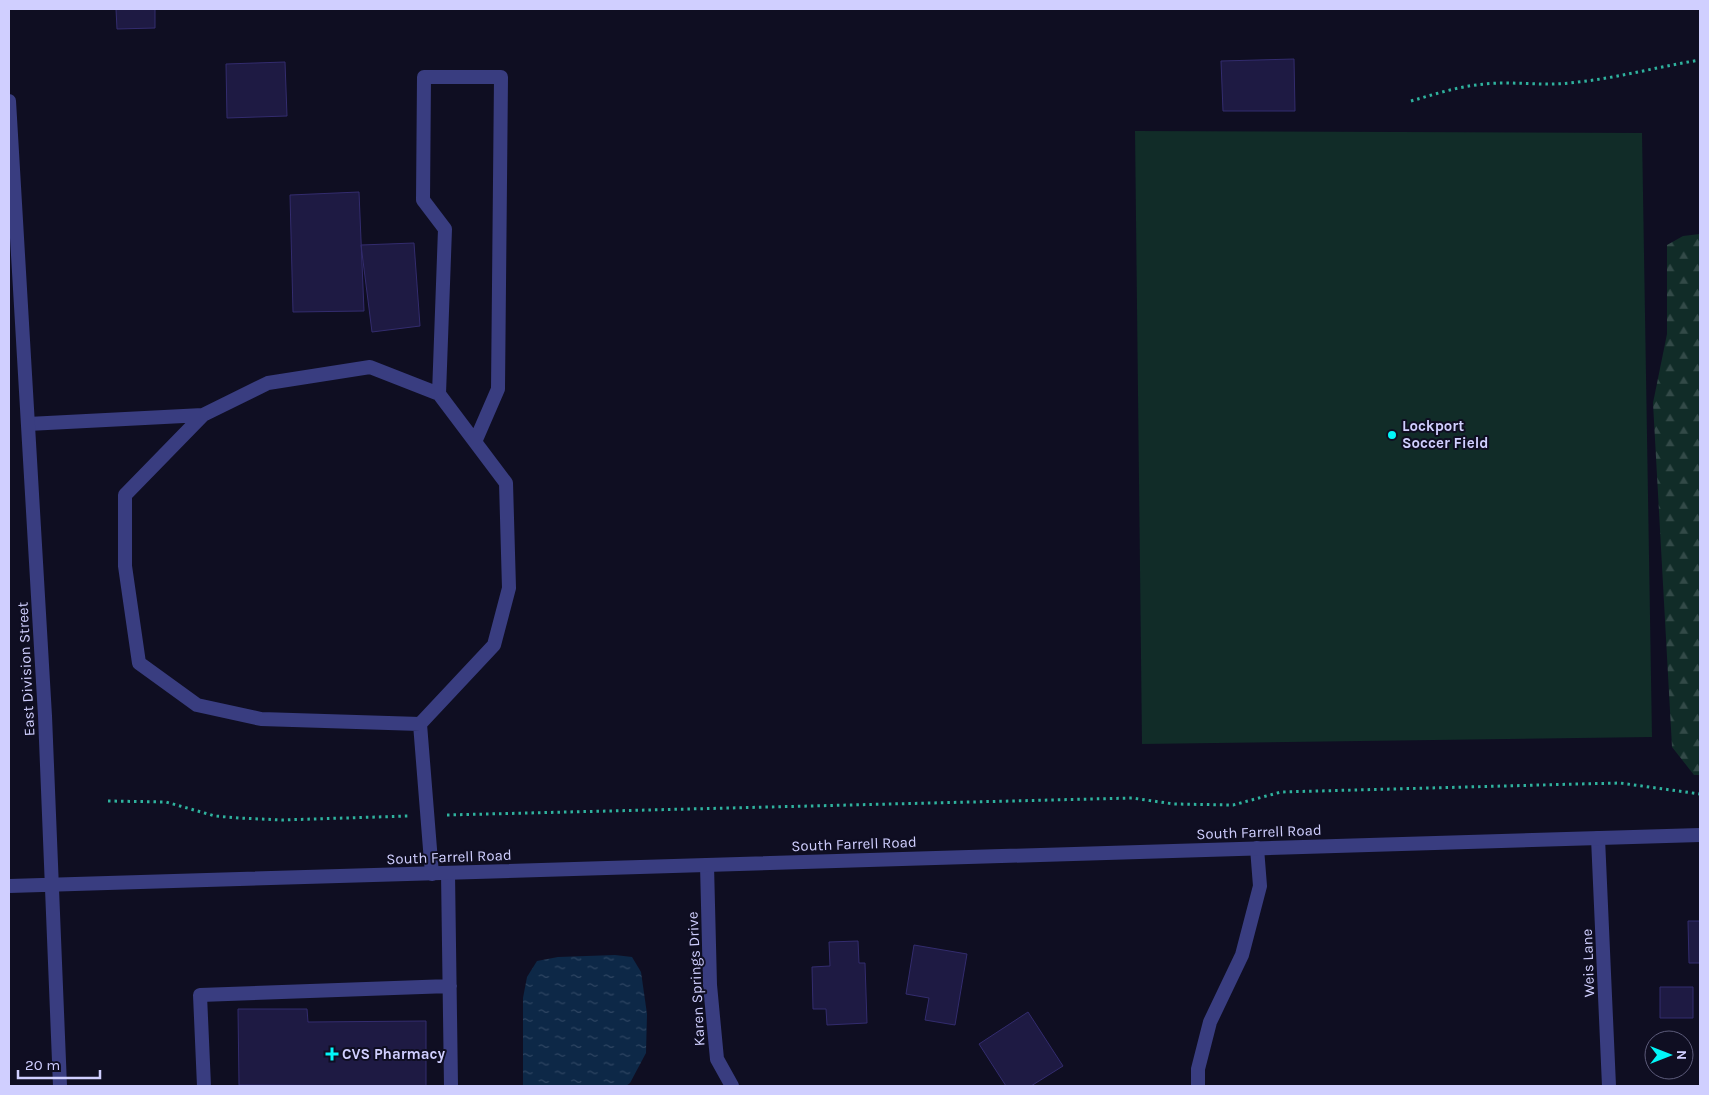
<svg xmlns="http://www.w3.org/2000/svg" width="1709" height="1095" viewBox="0 0 1709 1095" font-family="Karla,sans-serif">
  <style>
    .forest { fill: url(#forest-firs) }
    .pitch { fill: #112c28 }
    .water { fill: url(#water-ripples) }
    .building { fill: #1e1a43; stroke: #332c6e }
    .lines { fill: none; stroke-linecap: round; stroke-linejoin: round }
    .path { stroke: #2fb29e; stroke-width: 3; stroke-dasharray: 2.5 4; stroke-linecap: butt }
    .service { stroke: #393d80; stroke-width: 14 }
    .minor { stroke: #393d80; stroke-width: 14 }
    .tertiary { stroke: #393d80; stroke-width: 14 }
    .poi-dot { fill: #02f6f8; stroke: #0f0e22; stroke-width: 2 }
    .labels { text-anchor: middle; dominant-baseline: central; stroke-width: 4; stroke-linejoin: round; paint-order: stroke }
    .poi-label { font-size: 15px; font-weight: bold; fill: #d0cfff; stroke: #0f0e22; text-anchor: start }
    .street-label { font-size: 15px; fill: #d0cfff; stroke: #0f0e22 }
  </style>
  <defs>
    <pattern id="forest-firs" width="22" height="20" patternUnits="userSpaceOnUse" patternTransform="scale(1.25)"><rect width="22" height="20" fill="#112c28"/><path d="M5 1l3.5 6h-7zM16 11l3.5 6h-7z" fill="#334a48"/></pattern>
    <pattern id="water-ripples" width="26" height="14" patternUnits="userSpaceOnUse" patternTransform="scale(1.25)"><rect width="26" height="14" fill="#0d2847"/><path d="M2 4q2-2 4 0t4 0M15 11q2-2 4 0t4 0" fill="none" stroke="#2f4663"/></pattern>
  </defs>
  <rect width="100%" height="100%" fill="#0f0e22"/>
  <path class="forest" d="M1700 234V775H1694L1672 747 1653 403 1667 334V245L1683 236Z"/>
  <path class="pitch" d="M1135 131 1642 133 1652 737 1142 744Z"/>
  <path class="water" d="M615 955 632 957 641 972 647 1014 646 1053 630 1083 626 1086H523V998L527 977 537 961 558 957Z"/>
  <path class="building" d="M116 9H155V28L117 29Z
    M1294 59 1295 111H1223L1221 61Z
    M285 62 287 116 227 118 226 64Z
    M359 192 364 311 293 312 290 195Z
    M414 243 420 326 372 332 361 245Z
    M1688 921H1700V963H1689Z
    M858 941 859 963H865L867 1023 827 1025 826 1009H813L812 967 830 966 829 942Z
    M914 945 967 954 955 1025 925 1020 929 998 906 994Z
    M1660 987H1693V1018H1660Z
    M238 1009H307L308 1022 426 1021V1086L239 1085Z
    M1028 1012 1063 1066 1031 1086H1006L979 1044Z"/>
  <g class="lines">
    <path class="path" d="M1411 101C1435 94 1460 86 1485 84 1513 81 1541 86 1569 83 1614 79 1656 67 1700 60
      M108 801 166 802 215 816 239 818 282 820 408 816
      M447 815 1132 798 1174 804 1233 805 1281 792 1578 784 1620 783 1700 794"/>
    <path class="service" d="M439 394 445 229 423 200 424 77H501L498 389 475 442
      M28 424 203 415
      M420 724 261 719 197 705 139 663 125 566V495L203 415 268 383 370 367 439 394 506 483 509 588 494 645 420 724 432 874
      M448 873 451 1086
      M204 1086 200 995 450 986
      M1198 1086V1069L1210 1022 1242 955 1260 886 1257 848"/>
    <path class="minor" d="M1598 838 1609 1086
      M707 865 710 985 717 1059 732 1086"/>
    <path class="tertiary" d="M9 101 45 716 60 1086
      M9 886 1700 835"/>
  </g>
  <g class="poi-dot">
    <circle cx="1392" cy="435" r="5"/>
    <path d="M329.5 1046.5h5v5h5v5h-5v5h-5v-5h-5v-5h5z"/>
  </g>
  <g class="labels">
    <g class="poi-label">
      <text x="1402" y="426">Lockport<tspan x="1402" dy="17">Soccer Field</tspan></text>
      <text x="342" y="1054">CVS Pharmacy</text>
    </g>
    <g class="street-label">
      <text transform="translate(26 669) rotate(-93)">East Division Street</text>
      <text transform="translate(1259 832) rotate(-2)">South Farrell Road</text>
      <text transform="translate(854 844) rotate(-2)">South Farrell Road</text>
      <text transform="translate(449 857) rotate(-2)">South Farrell Road</text>
      <text transform="translate(1588 963) rotate(-92)">Weis Lane</text>
      <text transform="translate(696 979) rotate(-93)">Karen Springs Drive</text>
    </g>
  </g>
  <rect width="1709" height="1095" fill="none" stroke="#d0cfff" stroke-width="20"/>
  <g transform="translate(1669 1055) rotate(90)"><circle r="24" fill="#0f0e22" stroke="#5c5b7a"/>
  <path d="M0-4L9 19L0 12L-9 19Z" fill="#02f6f8"/>
  <text y="-8" font-size="14" font-weight="bold" text-anchor="middle" fill="#d0cfff">N</text>
  </g>
  <path d="M18 1070v8h82v-8" fill="none" stroke="#d0cfff" stroke-width="2.5"/>
  <text x="25" y="1070" font-size="15" fill="#d0cfff" stroke="#0f0e22" stroke-width="4" paint-order="stroke">20 m</text>
</svg>
